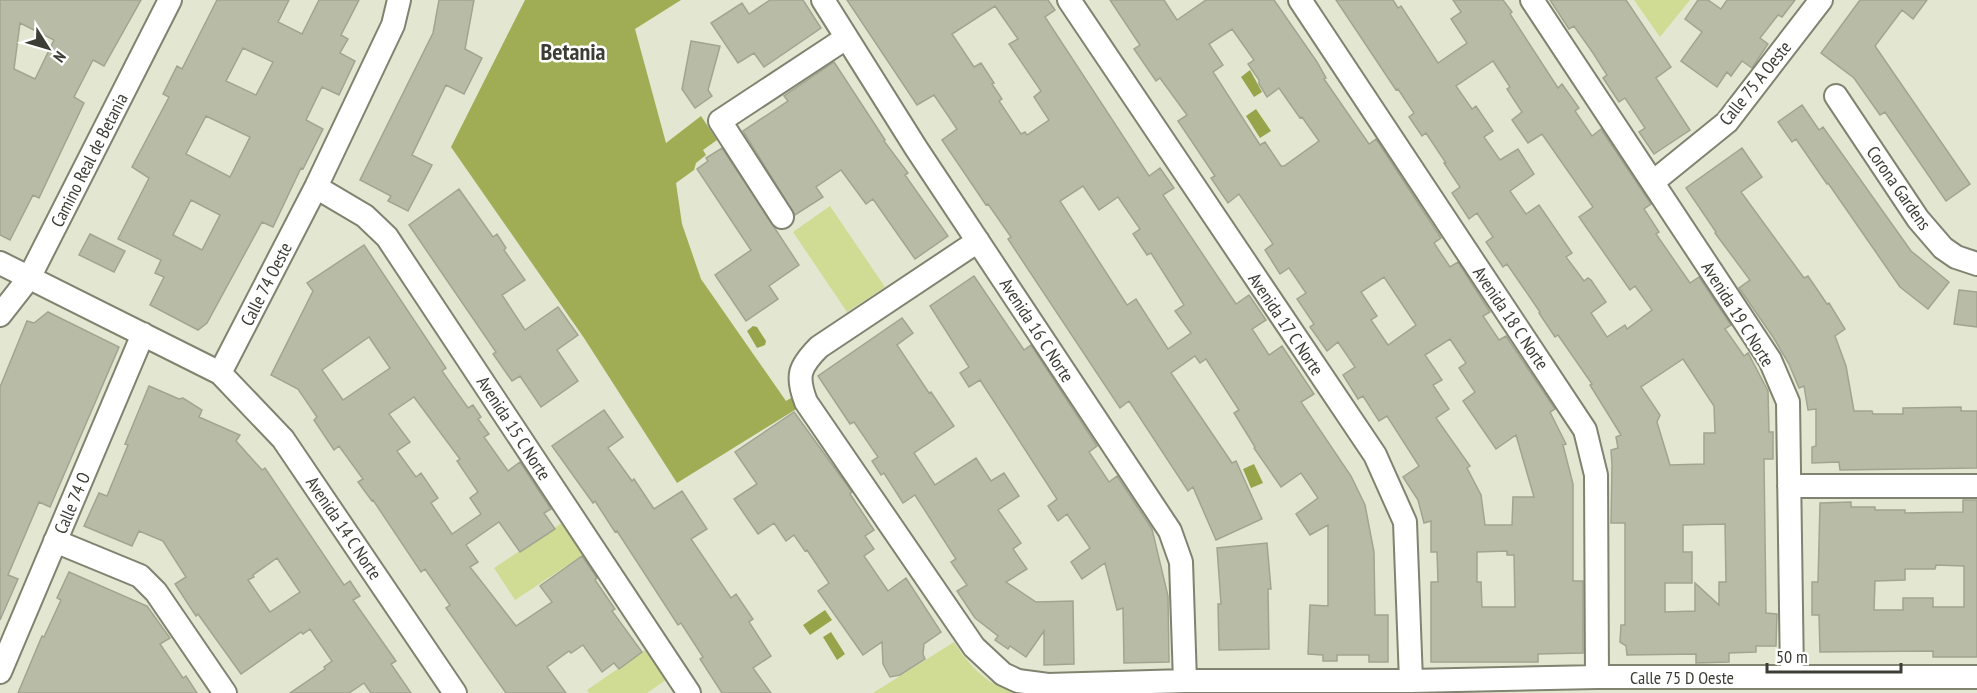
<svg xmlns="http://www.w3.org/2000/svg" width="1977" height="693" viewBox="0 0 1977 693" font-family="'PT Sans Narrow',sans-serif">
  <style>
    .green { fill: #d0db93 }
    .forest { fill: #a1ad54 }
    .water { fill: #98a44a }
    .building { fill: #b8bca7; stroke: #a1a590; stroke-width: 1.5; fill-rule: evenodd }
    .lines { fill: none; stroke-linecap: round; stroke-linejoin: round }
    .minor-casing { stroke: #7f836f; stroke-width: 26 }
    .minor { stroke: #fff; stroke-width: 22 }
    .labels { text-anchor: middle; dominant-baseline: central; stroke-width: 5; stroke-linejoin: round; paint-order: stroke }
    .street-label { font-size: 18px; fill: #3c3e35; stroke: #fff }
    .district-label { font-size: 24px; font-weight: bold; fill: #3c3e35; stroke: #fff }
  </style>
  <rect width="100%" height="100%" fill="#e3e7d1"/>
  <path class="green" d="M1634 0H1690L1660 37Z
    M830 206 885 287 847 312 793 232Z
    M562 523 583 555 515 600 494 568Z
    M954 642C964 658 979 676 996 685 1002 689 1012 691 1019 693H873Z
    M645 650 666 680 647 693H589L587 690Z"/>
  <path class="forest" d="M525 0H681L635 29 666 143 701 116 717 140 703 150 706 155 696 163 694 170 676 183 682 224 701 279 786 401 791 398 798 408 677 483 584 338 451 147Z"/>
  <path class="water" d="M1250 70 1262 92 1254 97 1241 77Z
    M1256 109 1271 131 1260 138 1246 116Z
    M753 326 757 327 766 341 765 345 757 348 747 331Z
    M1254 464 1263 483 1251 488 1243 469Z
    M825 610 832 620 810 635 803 625Z
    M831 632 845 654 837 660 823 637Z"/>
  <path class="building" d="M0 0H141L104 66 93 60 74 97 84 103 39 198 33 195 10 240 0 235ZM20 23 54 40 35 79 14 69Z
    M217 0H289L278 22 302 34 319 0H359L341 35 348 39 340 53 355 61 339 95 322 87 306 120 323 129 303 169 301 168 273 227 262 222 207 323 198 330 150 305 164 277 155 273 161 260 118 239 149 178 132 167 169 97 163 94 177 66 182 69ZM243 48 273 62 256 95 226 81ZM206 116 250 137 230 177 186 154ZM191 200 220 215 202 250 173 235Z
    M439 0H474L465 49 482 58 464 94 446 85 412 155 432 165 408 211 388 201 391 196 360 180 433 33Z
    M770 0H803L821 28 764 67 754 53 738 63 711 23 742 3 749 14Z
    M847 0H1048L1055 10 1045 17 1149 176 1160 168 1174 188 1163 195 1236 304 1249 295 1266 320 1252 329 1269 355 1282 346 1314 394 1301 402 1351 476 1365 505 1374 552 1375 615H1388V662H1369V655H1337V661H1323V655L1308 654 1310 605 1328 606V525L1310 535 1296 514 1318 498 1301 473 1281 487 1254 448 1255 447 1234 413 1239 410 1206 359 1200 363 1195 356 1171 373 1232 463 1236 461 1262 519 1216 540 1193 487 1188 491 1129 401 1120 408 1008 239 1011 237 988 204 986 205 942 140 957 129 934 95 917 105ZM995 6 1018 39 1009 44 1041 91 1034 97 1049 120 1027 135 1025 132 1021 134 999 101 1002 99 992 84 994 83 981 63 974 67 952 34ZM1083 186 1099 210 1118 197 1140 229 1133 234 1147 255 1151 253 1184 305 1175 311 1191 333 1168 349 1136 299 1127 305 1060 201Z
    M1110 0H1164L1177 20 1206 0H1274L1317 62 1326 78 1324 79 1369 144 1376 139 1441 238 1434 243 1450 267 1458 262 1490 312 1483 316 1499 340 1506 336 1555 409 1550 412 1566 444 1563 445 1573 484V581H1583V653L1538 654V662H1431V582H1438L1437 552H1431V521L1424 523 1418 500 1403 477 1419 466 1387 416 1379 421 1363 396 1358 399 1343 375 1355 367 1338 342 1327 351 1310 327 1314 324 1297 299 1306 293 1289 268 1280 274 1265 250 1273 244 1239 194 1228 203 1211 178 1215 176 1178 121 1187 115 1160 78 1156 81 1134 49 1140 45ZM1232 29 1254 60 1248 64 1259 80V84L1267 97 1279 88 1300 118 1302 117 1319 141 1284 166H1281L1265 142 1260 145 1213 72 1223 65 1209 44ZM1384 277 1416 325 1388 345 1371 320 1377 316 1361 292ZM1450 339 1466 363 1459 368 1475 392 1463 401 1496 449 1516 435 1534 497H1513L1512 525H1485L1481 495 1467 468 1470 466 1436 418 1449 409 1433 385 1442 380 1425 355ZM1507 551V555H1514L1515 607H1482L1481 582H1477V552Z
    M1336 0H1393L1398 8 1401 6 1438 63 1467 43 1451 19 1461 12 1453 0H1503L1512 12 1510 14 1558 88 1562 84 1579 108 1575 111 1592 136 1601 129 1651 204 1644 209 1659 232 1656 234 1690 283 1699 277 1731 325 1725 329 1744 356 1748 353 1768 391 1769 432H1773V459H1764L1766 613 1777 614 1776 646H1756V652L1729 653V662L1696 663V654L1627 655 1626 646 1620 642 1621 625H1625V523H1611L1612 465 1611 450 1618 448 1616 437 1621 435 1590 385 1592 384 1558 335 1555 337 1539 313 1540 312 1507 264 1503 267 1486 242 1493 237 1477 213 1469 219 1452 193 1460 187 1444 163H1446L1426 133 1422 136 1409 117 1414 113 1398 89 1396 90ZM1493 61 1510 87 1507 89 1522 112 1512 120 1528 143 1542 134 1593 207 1579 217 1630 290 1635 286 1652 310 1627 329 1625 325 1607 337 1591 313 1606 302 1591 280 1588 278 1584 281 1566 257 1572 253 1539 205 1526 214 1510 191 1534 174 1518 149 1500 160 1484 137 1493 131 1476 106 1472 109 1456 86ZM1683 359 1714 406 1715 433H1704V464L1670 465 1657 422 1660 415 1641 387ZM1725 524 1726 582H1719V605L1695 583V611L1665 612V583H1692V552H1683V525Z
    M1550 0H1626L1671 67 1656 78 1690 130 1654 154 1639 132 1645 128 1625 98 1619 102 1603 78 1607 75 1593 53 1574 26 1569 29Z
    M1698 0H1708L1721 9 1727 0H1795L1782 17 1778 15 1760 38 1768 44 1752 68 1742 61 1731 76 1727 72 1717 87 1681 61 1702 32 1685 19Z
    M1860 0H1927L1913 19 1902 10 1875 46 1970 184 1946 201 1885 112 1880 115 1854 78 1821 53Z
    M691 41 720 46 708 90 712 96 695 108 682 89Z
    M834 62 885 140 884 141 908 173 905 175 948 236 915 259 873 199 866 204 841 170 816 187 823 197 795 215 743 131 788 101 784 96Z
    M1802 105 1819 130 1823 127 1911 251 1949 282 1928 309 1900 287 1828 183 1827 184 1796 139 1792 142 1778 122Z
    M722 148 799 265 769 286 778 299 746 321 715 275 751 250 697 169 708 161 706 158Z
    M1742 148 1762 177 1741 192 1804 278 1808 276 1827 304 1829 303 1845 329 1835 336 1846 366 1854 411H1872L1873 414H1903V408L1961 407V411H1977V468L1840 470 1839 462 1812 463V447L1816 446V409L1808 410 1804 386 1799 388 1789 364 1773 337 1739 288 1750 280 1715 233 1716 232 1686 188Z
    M459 189 493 237 497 234 506 248 504 250 525 280 502 295 525 330 558 307 578 335 557 350 578 381 541 407 520 376 512 381 493 354 496 352 409 225Z
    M90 234 125 251 114 272 79 255Z
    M364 245 446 368 442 371 468 408 473 405 481 417 478 419 489 434 484 437 508 471 520 462 551 509 544 513 555 529 520 552 499 522 466 545 478 562 470 567 516 626 552 602 540 586 582 556 597 578 595 580 615 609 612 611 642 652 619 669 614 663 602 672 583 645 571 653 569 651 547 667 566 693H506L446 608 450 605 425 569 421 572 373 500 372 501 358 482 363 479 339 446 334 450 314 420 317 417 298 389 271 375 313 291 307 283ZM369 337 390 368 343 400 322 370ZM414 397 460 459 457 461 478 492 470 498 481 514 452 534 431 503 438 498 421 473 416 477 397 451 410 442 389 414Z
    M974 276 1024 350 1031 345 1097 446 1089 452 1109 482 1117 476 1152 529 1168 596 1169 662 1124 663 1123 608 1117 610 1105 563 1082 579 1071 562 1090 548 1067 514 1058 521 1048 506 1057 499 980 380 969 387 960 373 969 367 930 306Z
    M1959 290 1977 292V327L1954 324Z
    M48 312 119 347 50 507 39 502 8 575 18 579 0 620V387L27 321 34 323Z
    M902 318 913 333 897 345 929 393 931 392 954 426 914 453 935 485 976 458 991 481 1004 473 1019 496 998 510 1021 543 1013 549 1027 569 1006 582 1036 602 1073 601 1074 664 1044 665V631L1026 657 1010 646 1008 649 995 640 998 636 975 618 957 591 967 585 951 562 956 559 915 495 903 503 884 473 881 475 872 461 878 457 854 422 850 424 818 376Z
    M149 386 179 399 183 398 202 410 199 417 240 435 236 441 262 470 265 468 344 585 350 581 360 596 353 600 396 661 391 664 411 693H371L364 683 349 693H290L325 669 324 667 332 661 310 629 303 634 301 632 241 674 198 614 196 616 175 584 186 577 163 541 139 531 132 546 84 526 99 493 107 496 128 445 125 444ZM277 558 300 592 270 612 248 580 254 577 253 575Z
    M604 410 623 437 608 448 632 481 634 479 654 509 682 491 707 529 691 539 731 598 736 594 753 619 749 622 771 656 753 668 771 693H722L700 659 703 657 681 623 678 625 617 531 615 532 595 501 593 503 552 446Z
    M794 412 852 492 850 494 874 530 865 536 874 549 864 556 888 591 906 578 941 632 924 644 923 654 925 659 900 675 890 677 883 664 882 642 863 655 818 591 829 583 807 550 805 551 794 535 786 541 774 523 758 534 734 499 757 484 735 452Z
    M1963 500H1977V657H1933V651L1820 652 1819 615H1812V582H1818L1820 503 1851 502V507H1875V510H1905V513L1963 512ZM1936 565 1964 566V607H1933V598H1903V610H1874L1875 581 1905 580V569H1935Z
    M1267 543 1271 589H1268L1269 649 1219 650 1218 604H1221L1217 548Z
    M69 572 147 606 170 638 160 644 183 678 186 676 197 693H18L42 636 44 637 61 600 57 598Z"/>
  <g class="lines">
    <defs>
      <path id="minor" d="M823 0 916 148 1170 531 1181 562 1185 681
        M1069 0 1375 455 1405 522 1411 681
        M1300 0 1585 430 1596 475 1597 677
        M1532 0 1770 360 1788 402 1792 676
        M1836 96 1918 219 1943 248 1956 257 1977 264
        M1653 182 1727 122 1821 0
        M316 187 365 216 387 237 689 693
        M782 217 720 121 846 38
        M978 241 819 347C799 367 796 376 806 402L974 647 1003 674 1018 681 1048 685 1185 681H1411L1597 677H1977
        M0 263 220 373 283 439 455 693
        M0 315 29 278 170 0
        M220 373 316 187 393 25 399 0
        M1789 486H1977
        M55 541 140 576 156 592 225 693
        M0 672 143 334"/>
    </defs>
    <use href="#minor" class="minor-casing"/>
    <use href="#minor" class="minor"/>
  </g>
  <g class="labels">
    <g class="street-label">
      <text transform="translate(1755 83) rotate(-51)">Calle 75 A Oeste</text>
      <text transform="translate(89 160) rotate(-63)">Camino Real de Betania</text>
      <text transform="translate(1899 188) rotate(55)">Corona Gardens</text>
      <text transform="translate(266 284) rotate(-63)">Calle 74 Oeste</text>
      <text transform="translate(1738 314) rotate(58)">Avenida 19 C Norte</text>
      <text transform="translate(1511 318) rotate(56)">Avenida 18 C Norte</text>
      <text transform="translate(1286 324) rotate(56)">Avenida 17 C Norte</text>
      <text transform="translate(1037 330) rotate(57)">Avenida 16 C Norte</text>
      <text transform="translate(514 428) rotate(57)">Avenida 15 C Norte</text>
      <text transform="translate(72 503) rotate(-67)">Calle 74 O</text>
      <text transform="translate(344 528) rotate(56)">Avenida 14 C Norte</text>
      <text x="1682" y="677">Calle 75 D Oeste</text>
    </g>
    <g class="district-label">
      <text x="573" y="51">Betania</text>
    </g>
  </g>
  <g transform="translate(48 48) rotate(127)" stroke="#ffffff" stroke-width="4.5" paint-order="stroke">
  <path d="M0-4.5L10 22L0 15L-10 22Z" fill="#3c3e35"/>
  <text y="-9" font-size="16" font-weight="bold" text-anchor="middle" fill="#3c3e35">N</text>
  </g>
  <path d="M1767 663v9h134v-9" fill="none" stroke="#3c3e35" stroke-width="3"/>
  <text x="1776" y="663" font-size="18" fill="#3c3e35" stroke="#ffffff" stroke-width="4.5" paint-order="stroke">50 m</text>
</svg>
